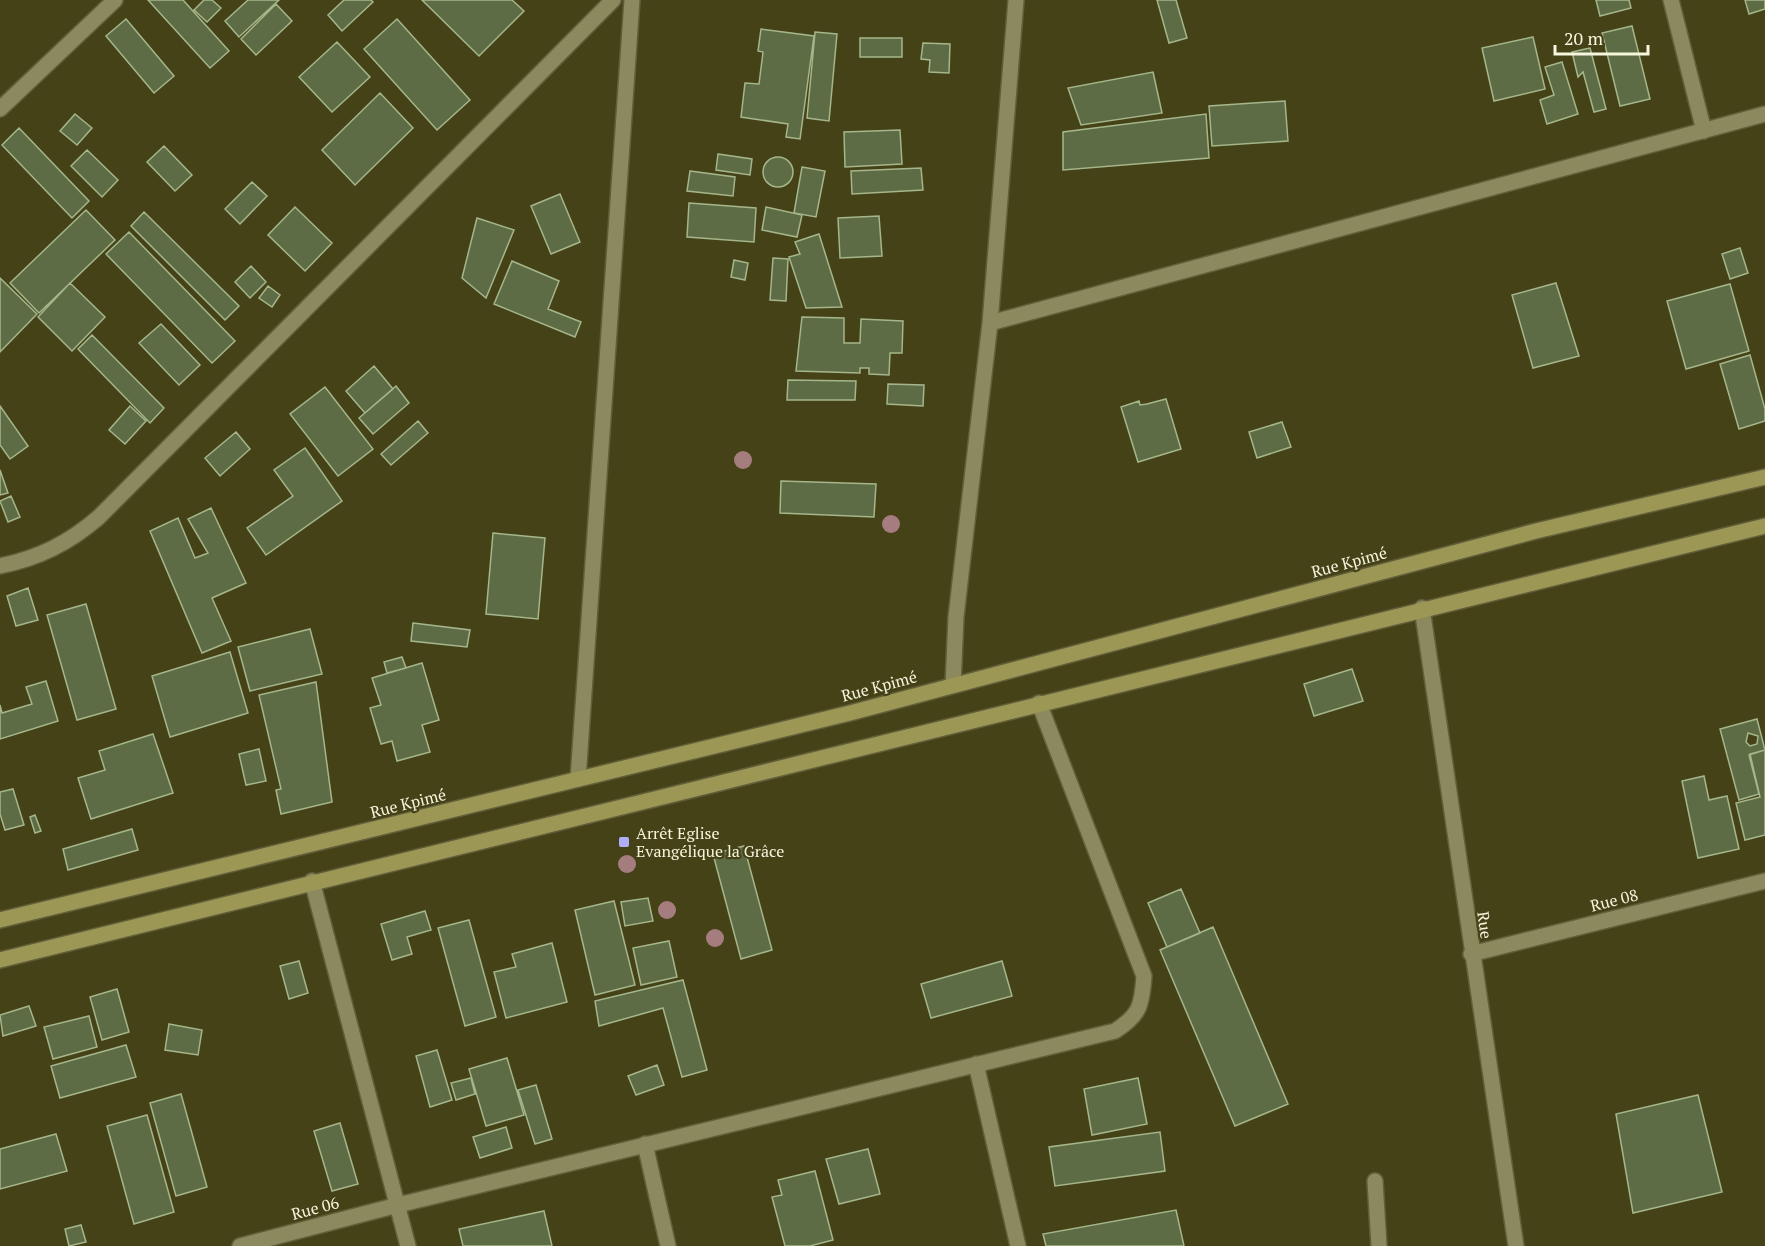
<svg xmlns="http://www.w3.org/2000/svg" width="1765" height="1246" viewBox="0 0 1765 1246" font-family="'PT Serif',serif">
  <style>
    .building { fill: #5d6c44; stroke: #a5b68b; stroke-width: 1.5; fill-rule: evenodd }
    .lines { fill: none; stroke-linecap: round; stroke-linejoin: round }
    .minor-casing { stroke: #615e3a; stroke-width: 18 }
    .secondary-casing { stroke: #615e3a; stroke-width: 18 }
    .minor { stroke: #8b895d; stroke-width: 15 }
    .secondary { stroke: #9c9754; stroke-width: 15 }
    .tree { fill: #a57d7f }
    .poi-dot { fill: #b0aefa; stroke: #464218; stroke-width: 2 }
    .labels { text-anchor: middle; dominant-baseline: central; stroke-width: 4.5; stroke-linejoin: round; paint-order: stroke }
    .street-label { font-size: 16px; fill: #f6f5de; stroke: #464218 }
    .poi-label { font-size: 16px; fill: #f6f5de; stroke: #464218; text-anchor: start }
  </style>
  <rect width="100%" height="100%" fill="#464218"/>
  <path class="building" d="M148 0H183L229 51 210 68Z
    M204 0H212L221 8 207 22 194 10Z
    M248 0H279L239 37 225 21Z
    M344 0H371L373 2 342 31 328 15Z
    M422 0H512L524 11 479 56Z
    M1157 0H1176L1187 38 1169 43Z
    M1596 0H1629L1631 8 1600 16Z
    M1745 0H1765V9L1749 14Z
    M276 4 292 21 256 55 241 39Z
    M126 19 174 76 154 93 106 36Z
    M397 19 470 100 437 130 364 49Z
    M1632 26 1650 99 1620 106 1602 33Z
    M761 29 814 36 800 139 786 137 788 124 741 117 745 83 759 84 763 52 758 51Z
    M815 32 837 34 829 121 807 118Z
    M1533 37 1545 89 1494 101 1482 48Z
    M860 38H902V57H860Z
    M337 42 370 77 332 112 299 77Z
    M923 43 950 44 949 73 929 72 930 60 921 59Z
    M1590 48 1606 109 1594 112 1583 72 1578 77 1572 52Z
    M1562 62 1578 114 1547 124 1540 100 1554 95 1545 67Z
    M1153 72 1162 113 1081 125 1068 88Z
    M380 93 413 128 355 185 322 150Z
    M1285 101 1288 141 1212 146 1209 106Z
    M75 114 92 128 77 145 60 131Z
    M1206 114 1209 158 1063 170V132Z
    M19 128 89 201 72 218 2 145Z
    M900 130 902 164 845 167 844 132Z
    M164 146 192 175 175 191 147 162Z
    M87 150 118 180 102 197 71 166Z
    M718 154 752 159 750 175 716 170Z
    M763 172a15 15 0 1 1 30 0a15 15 0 1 1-30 0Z
    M802 167 825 171 816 217 794 213Z
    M921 168 923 190 852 194 851 171Z
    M690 171 735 177 733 196 687 191Z
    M252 182 267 196 240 224 225 209Z
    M560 194 580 242 551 254 531 206Z
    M689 203 756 208 754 242 687 237Z
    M295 207 332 243 305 271 268 235Z
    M766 207 802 215 797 237 762 230Z
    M86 210 115 240 39 313 10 283Z
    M144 212 239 306 225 320 131 226Z
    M879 216 882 256 840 258 838 218Z
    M477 218 514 230 486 298 462 278Z
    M129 232 235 341 212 363 106 254Z
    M819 234 842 307 806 308 789 257 800 254 795 242Z
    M1740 248 1748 273 1730 279 1722 254Z
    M773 258 788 259 786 301 770 300Z
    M734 260 748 263 745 280 731 277Z
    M512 261 559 281 548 309 581 322 575 337 494 304Z
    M251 266 266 282 250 298 235 282Z
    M0 278 37 314 0 352Z
    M70 283 105 317 72 351 38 317Z
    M1556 283 1579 356 1533 368 1512 295Z
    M1730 284 1749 351 1686 369 1667 301Z
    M268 286 280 295 272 307 259 298Z
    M802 317 844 318V343H860L861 319 903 321 902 353H890L889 375 869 374V368H860V373L796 371Z
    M161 324 200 365 179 385 139 343Z
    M92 335 164 408 150 423 78 349Z
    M1750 355 1765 409V421L1739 429 1720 364Z
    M374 366 393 389 365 413 346 391Z
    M788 380 856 381 855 400H787Z
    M888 384 924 385 923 406 887 404Z
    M396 386 409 403 373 434 359 418Z
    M325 387 373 449 338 476 290 414Z
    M1166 399 1181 449 1138 462 1121 407 1139 401 1140 405 1147 404Z
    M0 406 28 446 10 459 0 445Z
    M130 406 146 421 125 444 109 430Z
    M418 421 428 433 391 465 381 454Z
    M1282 422 1291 447 1257 458 1249 432Z
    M236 432 250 449 220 476 205 458Z
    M305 448 342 501 266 555 247 528 293 496 274 470Z
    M0 470 8 493 0 495Z
    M781 481 876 484 874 517 780 513Z
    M11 496 20 517 8 522 0 501Z
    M211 508 246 583 212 598 231 641 202 653 150 531 178 518 195 558 208 553 188 519Z
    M493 533 545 538 538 619 486 614Z
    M28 588 38 620 16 626 7 596Z
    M86 604 116 709 77 720 47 615Z
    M413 623 470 630 467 647 411 641Z
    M310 629 322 674 250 691 238 647Z
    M230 652 248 713 170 737 152 676Z
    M402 657 406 668 387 673 384 662Z
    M422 663 439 720 422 725 430 752 397 761 392 741 381 744 370 708 381 705 372 678Z
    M1352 669 1363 701 1314 716 1304 684Z
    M46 681 58 721 0 739V705L2 713 32 704 26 687Z
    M316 682 332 802 281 814 276 790 281 789 259 695Z
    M1757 719 1765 750 1749 755 1759 794 1739 800 1720 729ZM1748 733 1758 736 1757 744 1750 746 1746 742Z
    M153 734 173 793 91 819 78 778 105 770 99 751Z
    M259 749 266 781 246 785 239 754Z
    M1765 750V835L1745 840 1736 803 1760 797 1750 754Z
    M1704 776 1709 800 1727 796 1739 849 1698 858 1682 781Z
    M13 789 24 825 5 830 0 814V792Z
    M35 815 41 831 35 833 30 817Z
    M132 829 138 850 68 870 63 849Z
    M744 846 772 950 741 959 713 854Z
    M1181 889 1200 933 1167 947 1148 903Z
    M648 898 653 921 625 926 621 902Z
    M614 901 635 985 595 995 575 910Z
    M425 911 431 930 407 937 412 954 392 960 381 924Z
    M469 920 496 1017 465 1026 438 928Z
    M1213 927 1288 1104 1235 1126 1160 950Z
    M669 941 677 977 641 985 633 948Z
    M552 943 567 1002 506 1018 494 972 516 967 512 954Z
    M299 961 308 993 289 999 280 966Z
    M1002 961 1012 996 931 1018 921 984Z
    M683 980 707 1070 682 1077 663 1008 599 1026 595 1001Z
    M117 989 129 1032 102 1040 90 997Z
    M29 1006 36 1026 3 1036 0 1015Z
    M89 1016 97 1047 53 1059 44 1027Z
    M169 1024 202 1030 198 1055 165 1050Z
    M126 1045 136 1077 60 1098 51 1066Z
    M437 1050 452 1100 430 1107 416 1056Z
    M507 1058 524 1115 486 1126 469 1069Z
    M657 1065 664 1085 636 1095 628 1076Z
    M471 1078 475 1094 456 1100 451 1083Z
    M1138 1078 1147 1124 1092 1135 1084 1089Z
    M536 1085 552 1139 535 1144 518 1090Z
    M181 1094 207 1187 176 1196 150 1103Z
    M1698 1095 1722 1192 1633 1213 1616 1114Z
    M147 1115 174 1212 134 1224 107 1126Z
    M340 1123 358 1184 332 1191 314 1131Z
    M506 1127 512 1148 480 1158 473 1137Z
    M1160 1132 1165 1171 1055 1186 1049 1147Z
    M56 1134 67 1171 0 1189V1149Z
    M868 1149 880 1194 839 1204 826 1159Z
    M815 1171 833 1240 810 1246H785L772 1197 782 1195 778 1180Z
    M1176 1210 1184 1246H1046L1043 1234Z
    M544 1211 552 1246H463L459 1229Z
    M81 1225 86 1242 69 1246 65 1229Z"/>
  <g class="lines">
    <defs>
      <path id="minor" d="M1671 0 1704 131
        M0 109 115 0
        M990 323 1765 114
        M0 566C39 558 69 543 99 517L613 0
        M1422 608 1516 1246
        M953 685 956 617 990 323 1016 0
        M578 779 632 0
        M312 881 408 1246
        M1471 954 1765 881
        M976 1064 1018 1246
        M645 1144 668 1246
        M1375 1181 1379 1246
        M240 1246 398 1205 1115 1031C1140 1015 1142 1005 1144 976L1039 703"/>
      <path id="secondary" d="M0 920 850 713 1536 531 1765 477
        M0 960 1765 526"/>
    </defs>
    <use href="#minor" class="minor-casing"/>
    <use href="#secondary" class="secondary-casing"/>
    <use href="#minor" class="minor"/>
    <use href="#secondary" class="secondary"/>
  </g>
  <g class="tree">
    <circle cx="743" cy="460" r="9"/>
    <circle cx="891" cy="524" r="9"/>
    <circle cx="627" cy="864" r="9"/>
    <circle cx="667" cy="910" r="9"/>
    <circle cx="715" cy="938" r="9"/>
  </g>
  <rect class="poi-dot" x="618" y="836" width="12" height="12" rx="3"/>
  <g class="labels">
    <g class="street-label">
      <text transform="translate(1349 562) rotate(-15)">Rue Kpimé</text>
      <text transform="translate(879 686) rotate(-15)">Rue Kpimé</text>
      <text transform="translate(408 803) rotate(-14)">Rue Kpimé</text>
      <text transform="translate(1614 900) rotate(-14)">Rue 08</text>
      <text transform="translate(1485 925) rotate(82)">Rue</text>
      <text transform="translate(315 1208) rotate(-15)">Rue 06</text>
    </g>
    <g class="poi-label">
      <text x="636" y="833">Arrêt Eglise<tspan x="636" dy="18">Evangélique la Grâce</tspan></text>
    </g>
  </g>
  <path d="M1555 45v9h93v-9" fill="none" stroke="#f6f5de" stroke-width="3"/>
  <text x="1564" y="45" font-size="18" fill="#f6f5de" stroke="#464218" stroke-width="4.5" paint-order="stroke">20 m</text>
</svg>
